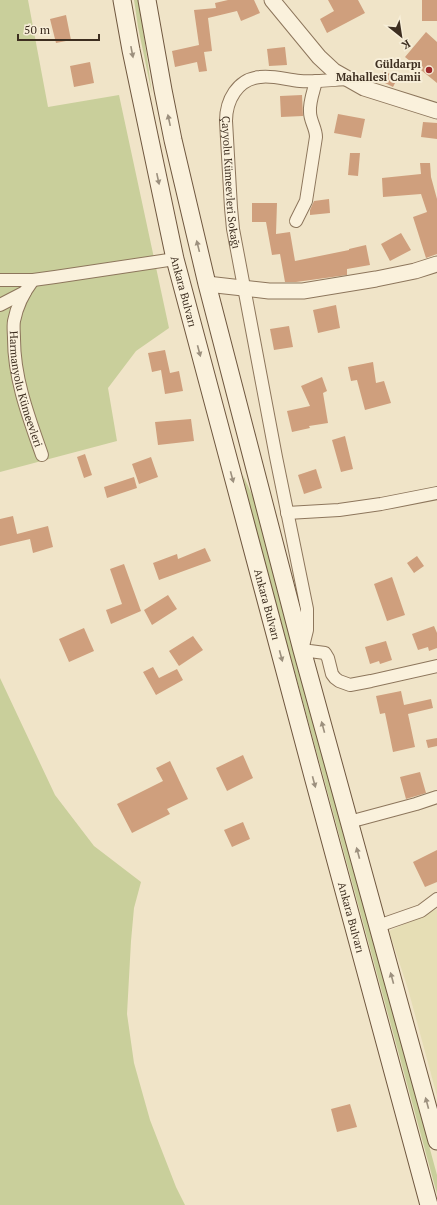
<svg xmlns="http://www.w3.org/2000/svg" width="437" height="1205" viewBox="0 0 437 1205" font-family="'PT Serif',serif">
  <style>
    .farmland { fill: #e6deb5 }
    .green { fill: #c9cf9b }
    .building { fill: #cf9f7d }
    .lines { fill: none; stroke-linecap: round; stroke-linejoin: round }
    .minor-casing { stroke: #8d765c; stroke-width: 14 }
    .tertiary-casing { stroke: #8d765c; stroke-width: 17 }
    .secondary-casing { stroke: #6f573f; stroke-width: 19 }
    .minor { stroke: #faf1dc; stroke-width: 12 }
    .tertiary { stroke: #faf1dc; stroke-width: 15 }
    .secondary { stroke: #faf1dc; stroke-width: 17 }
    .oneway { fill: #9c907e }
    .poi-dot { fill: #9e2a2b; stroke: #f7eed8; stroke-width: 1.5 }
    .labels { text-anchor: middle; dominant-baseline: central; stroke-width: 4; stroke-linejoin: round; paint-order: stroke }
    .poi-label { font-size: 11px; font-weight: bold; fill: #3d2e20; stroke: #f7eed8; text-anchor: end }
    .street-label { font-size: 11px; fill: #3d2e20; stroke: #f7eed8 }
  </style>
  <rect width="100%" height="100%" fill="#f0e4c8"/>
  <path class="farmland" d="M437 909V1096L408 989 389 931Z"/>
  <path class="green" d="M0 0H28L48 107 119 95 169 328 136 351 108 388 117 441 0 472Z
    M134 0H139L152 94 138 27Z
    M243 475 254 499 437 1175V1194L248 500Z
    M0 678 55 795 94 846 141 882 134 908 131 941 127 1014 134 1063 150 1120 176 1187 185 1205H0Z"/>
  <path class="building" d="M228 0H254L260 13 241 21 237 11 208 18 212 51 204 52 207 71 199 72 197 62 175 67 172 51 199 45 194 10 216 8 215 3Z
    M328 0H358L365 13 327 33 320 19 334 11Z
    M422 0H437V21H422Z
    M66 15 71 40 56 43 50 19Z
    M426 32 437 42V83L405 57Z
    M285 47 287 65 269 66 267 49Z
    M90 62 94 83 74 87 70 66Z
    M383 71 398 77 393 87 379 80Z
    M302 95 303 116 281 117 280 96Z
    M338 114 365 119 361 138 334 133Z
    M423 122 437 123V139L421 137Z
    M350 153H360L358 176 348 175Z
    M420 163H430L431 177 437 199V254L426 258 413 217 427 212 421 194 383 197 382 178 421 174Z
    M329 199 330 213 310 215V210L314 201Z
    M252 203H277L276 234 290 232 295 261 349 250V249L366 245 370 265 347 269V275L296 282H285L280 254 272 255 266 222H252Z
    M401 233 411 250 390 261 381 244Z
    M336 305 340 328 318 333 313 310Z
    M289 326 293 347 274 350 270 329Z
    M165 350 170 373 179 371 183 391 165 394 161 370 152 372 148 353Z
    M373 362 376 383 384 381 391 403 365 410 357 380 351 381 348 367Z
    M322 377 327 391 323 393 328 423 309 426 310 428 292 432 287 411 310 406 301 386Z
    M191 419 194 441 158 445 155 422Z
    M345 436 353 469 341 472 332 440Z
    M85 454 92 475 84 478 77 457Z
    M151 457 158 477 139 484 132 464Z
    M316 469 322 488 304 494 298 475Z
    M134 477 137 488 107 498 104 487Z
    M13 516 17 534 48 526 53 547 33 553 30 539 0 546V519Z
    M205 548 211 561 159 580 153 563 177 554 178 559Z
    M417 556 424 566 414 573 407 563Z
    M124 564 141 611 111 624 106 610 122 604 110 569Z
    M392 577 405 615 387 621 374 584Z
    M168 595 177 609 152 625 144 610Z
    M434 626 437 633V648L429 651 428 647 418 650 412 634Z
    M84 628 94 651 69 662 59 639Z
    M193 636 203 650 179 666 169 651Z
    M386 641 392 660 380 664 379 661 370 664 365 647Z
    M153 667 159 678 177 669 183 680 156 695 143 672Z
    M401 691 404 705 431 699 433 708 408 714 415 747 393 752 385 713 380 714 376 696Z
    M437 738V746L428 748 426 740Z
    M243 755 253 778 227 791 216 768Z
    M170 761 188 799 167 809 170 814 132 833 117 804 163 781 156 768Z
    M420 772 426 793 406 799 400 777Z
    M243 822 250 839 232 847 224 830Z
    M437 850V882L425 887 413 862Z
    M350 1104 357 1127 337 1132 331 1109Z"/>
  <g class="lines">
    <defs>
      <g id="minor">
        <path id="s1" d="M347 79C331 80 315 82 300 81 287 80 273 75 260 77 237 79 226 101 226 121L231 208 233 229 276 457 307 609V630L302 650 325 653 328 658 332 674 335 678 339 681 350 685 371 681 437 666"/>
        <path d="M296 221 306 201 316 137C316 128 310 121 310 112 309 102 314 90 316 81"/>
        <path d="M0 280H33L55 277 175 259"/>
        <path id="s2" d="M33 280C24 292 17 305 14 321 13 327 14 333 14 339 14 379 29 418 42 455"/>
        <path d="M0 305 25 292"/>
        <path d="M287 513 339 510 381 504 437 493"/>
        <path d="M349 822 416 804 437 797"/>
        <path d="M378 926 421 911 437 899"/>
      </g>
      <path id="tertiary" d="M272 0 319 57 334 71 364 88 437 111
        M207 284 269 291H303L376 279 415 271 437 264"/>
      <g id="secondary">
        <path id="s3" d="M122 0 131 50 175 259 314 780 429 1205"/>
        <path d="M147 0 163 90 173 140 207 284 302 650 437 1141"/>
      </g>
    </defs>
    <use href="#minor" class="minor-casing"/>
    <use href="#tertiary" class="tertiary-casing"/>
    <use href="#secondary" class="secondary-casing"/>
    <use href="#minor" class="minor"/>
    <use href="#tertiary" class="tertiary"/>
    <use href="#secondary" class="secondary"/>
  </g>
  <defs><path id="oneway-solid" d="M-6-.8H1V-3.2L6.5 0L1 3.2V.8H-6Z"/></defs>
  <g class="oneway">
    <use href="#oneway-solid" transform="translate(132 52) rotate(79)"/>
    <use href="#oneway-solid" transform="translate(169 120) rotate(-102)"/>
    <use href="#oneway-solid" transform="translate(158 179) rotate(78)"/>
    <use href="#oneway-solid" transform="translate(198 246) rotate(-104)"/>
    <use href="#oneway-solid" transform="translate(199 351) rotate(75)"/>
    <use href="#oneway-solid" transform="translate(232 477) rotate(75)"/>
    <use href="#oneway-solid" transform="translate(281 656) rotate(75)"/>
    <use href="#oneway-solid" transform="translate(323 727) rotate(-105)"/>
    <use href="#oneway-solid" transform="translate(314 782) rotate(75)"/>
    <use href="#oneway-solid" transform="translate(358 853) rotate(-105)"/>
    <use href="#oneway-solid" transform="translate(392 978) rotate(-105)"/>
    <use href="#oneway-solid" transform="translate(427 1103) rotate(-105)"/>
  </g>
  <circle class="poi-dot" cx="429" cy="70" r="4"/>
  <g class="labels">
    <g class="poi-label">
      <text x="421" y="64">Güldarpı<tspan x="421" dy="13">Mahallesi Camii</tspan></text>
    </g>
    <g class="street-label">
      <text stroke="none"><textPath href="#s1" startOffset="210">Çayyolu Kümeevleri Sokağı</textPath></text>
      <text stroke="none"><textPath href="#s3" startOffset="298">Ankara Bulvarı</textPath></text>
      <text stroke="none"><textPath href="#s2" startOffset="115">Harmanyolu Kümeevleri</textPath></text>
      <text stroke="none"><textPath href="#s3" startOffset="622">Ankara Bulvarı</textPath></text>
      <text stroke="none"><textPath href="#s3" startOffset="946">Ankara Bulvarı</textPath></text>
    </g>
  </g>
  <g transform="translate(401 36) rotate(150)" stroke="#f7eed8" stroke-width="3" paint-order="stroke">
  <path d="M0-3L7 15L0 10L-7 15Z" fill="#3d2e20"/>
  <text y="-6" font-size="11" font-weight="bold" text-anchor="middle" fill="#3d2e20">K</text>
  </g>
  <path d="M18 34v6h81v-6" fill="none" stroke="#3d2e20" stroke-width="2"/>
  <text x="24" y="34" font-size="12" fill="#3d2e20" stroke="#f7eed8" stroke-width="3" paint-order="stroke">50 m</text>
</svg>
